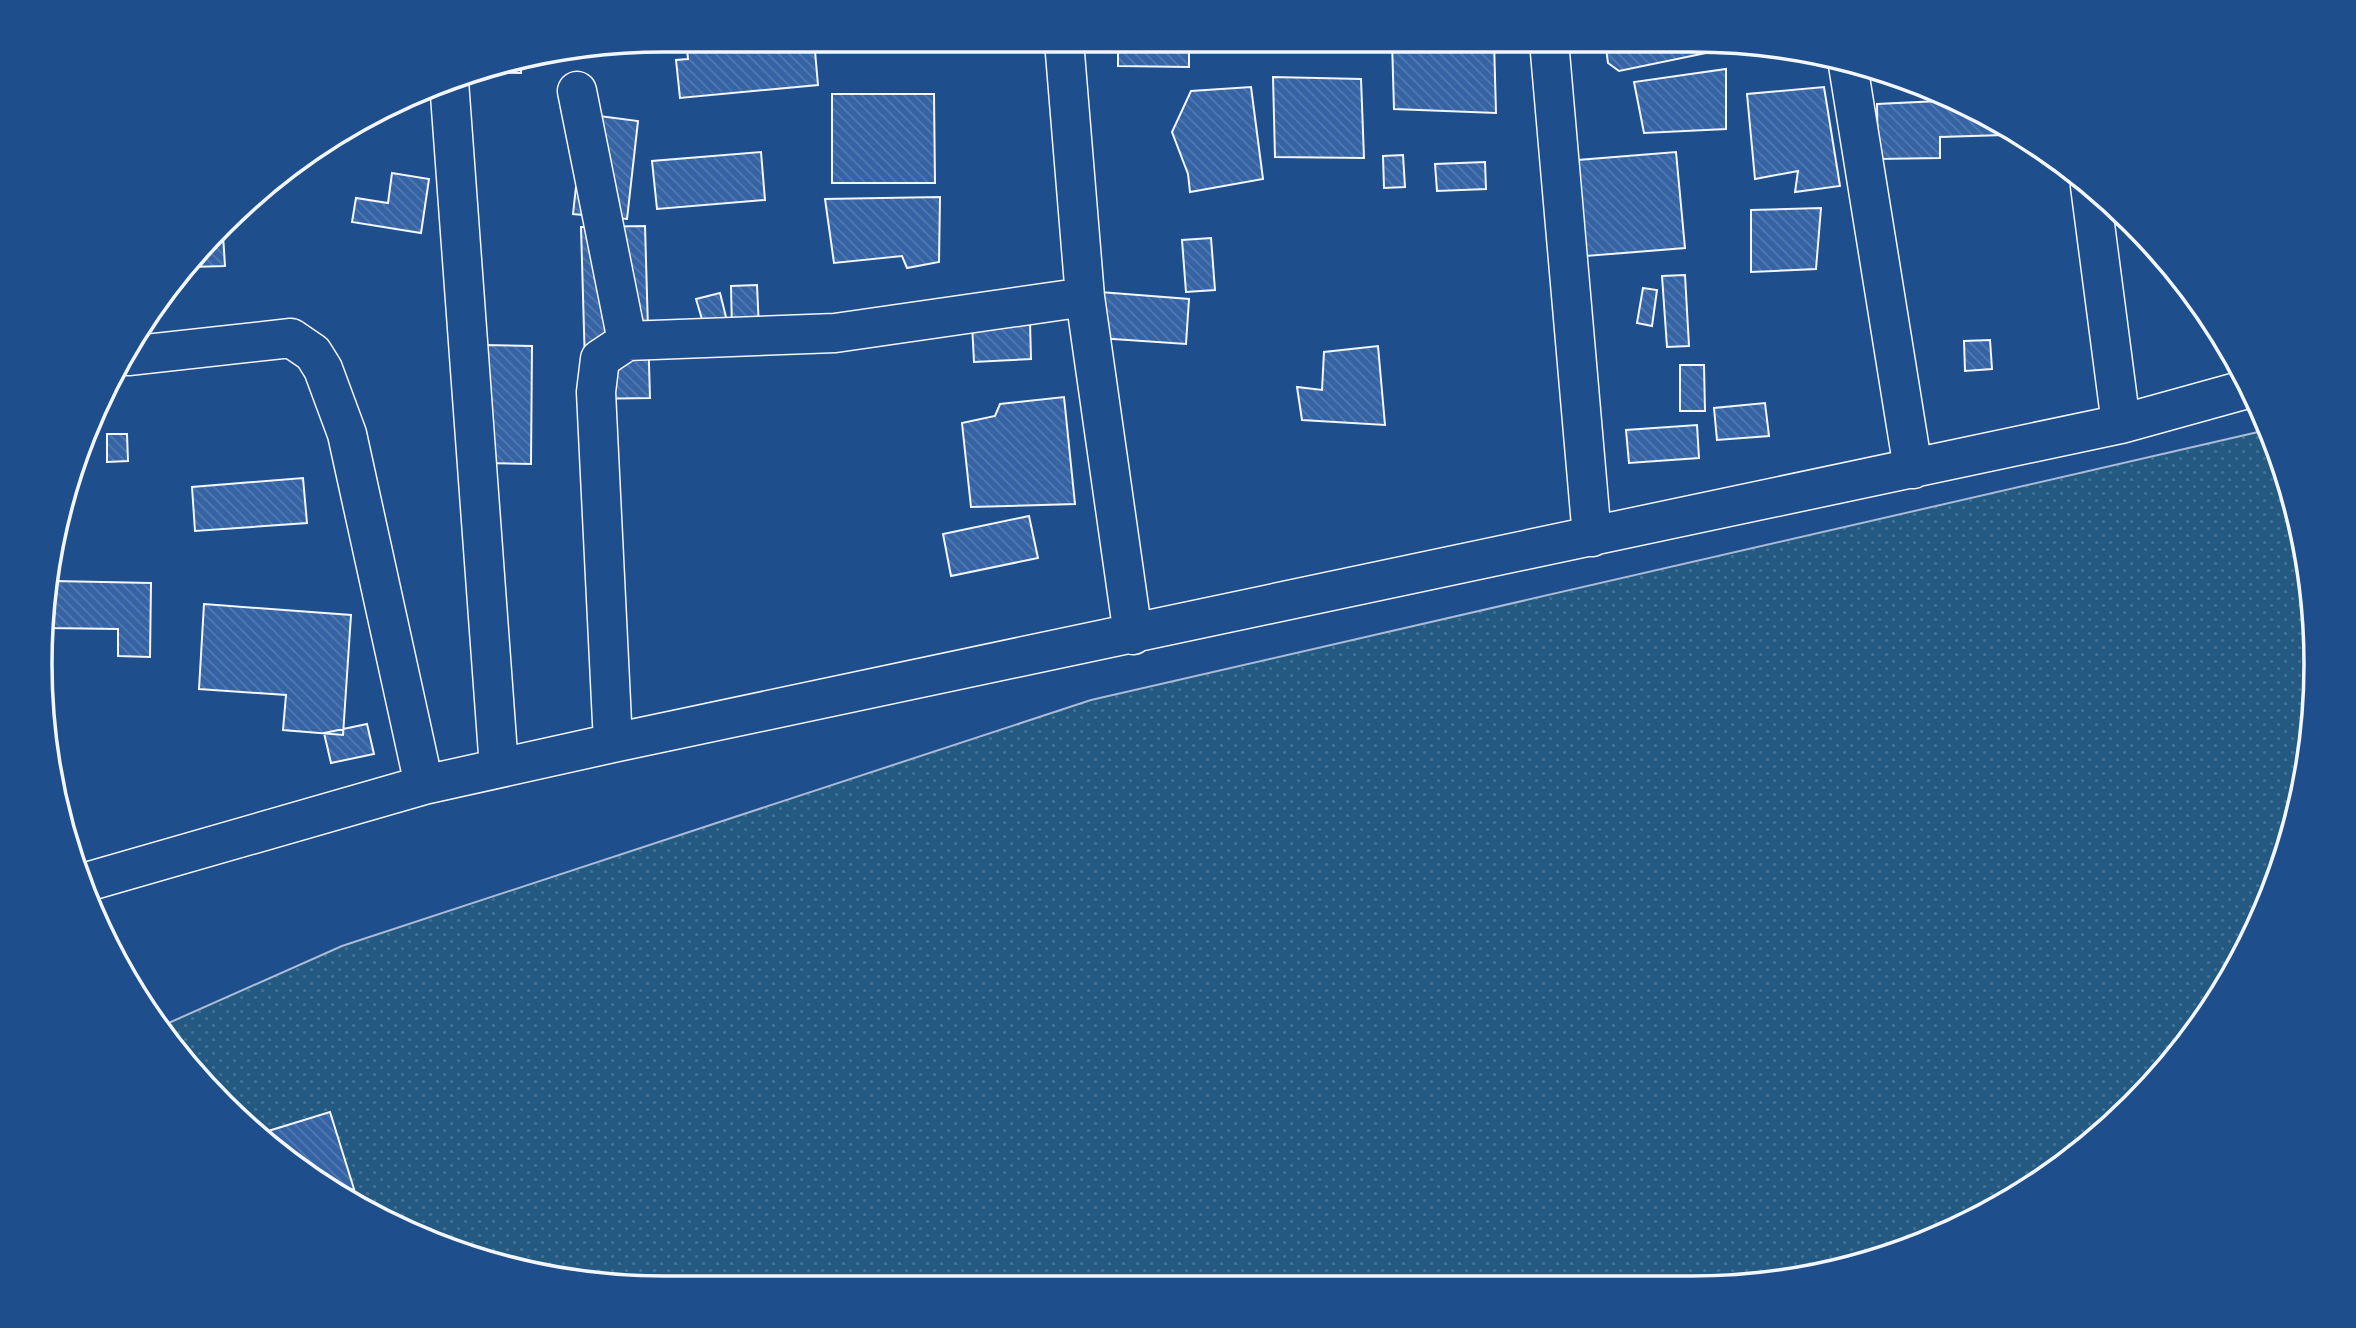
<svg xmlns="http://www.w3.org/2000/svg" width="2356" height="1328" viewBox="0 0 2356 1328" font-family="'Noto Sans',sans-serif">
  <style>
    .grass { fill: url(#grass-dots); stroke: #a8bbd7; stroke-width: 2 }
    .building { fill: url(#building-back-hatch); stroke: #f2f6ff; stroke-width: 2 }
    .lines { fill: none; stroke-linecap: round; stroke-linejoin: round }
    .minor-casing { stroke: #f2f6ff; stroke-width: 41 }
    .minor { stroke: #1f4e8c; stroke-width: 38 }
    .rim { fill: none; stroke: #f2f6ff; stroke-width: 3.5 }
  </style>
  <defs>
    <pattern id="grass-dots" width="8" height="8" patternUnits="userSpaceOnUse" patternTransform="scale(1.75)"><rect width="8" height="8" fill="#245a82"/><path d="M2 2h.1M6 6h.1" fill="none" stroke="#447295" stroke-width="1.8" stroke-linecap="round"/></pattern>
    <pattern id="building-back-hatch" width="6" height="6" patternUnits="userSpaceOnUse" patternTransform="scale(1.75)"><rect width="6" height="6" fill="#3563a3"/><path d="M-1 5l2 2M0 0l6 6M5-1l2 2" fill="none" stroke="#537ab1"/></pattern>
  </defs>
  <rect width="100%" height="100%" fill="#1f4e8c"/>
  <path class="grass" d="M2267 430 2295 503 2314 624 2310 746 2283 865 2232 976 2133 1105 2038 1183 1893 1255 1773 1282 624 1286 464 1255 352 1204 195 1075 164 1025 342 946 1091 700Z"/>
  <path class="building" d="M686 40H814L818 85 680 98 676 60 688 59Z
    M1118 41H1189V67L1118 66Z
    M1392 41H1494L1496 113 1394 109Z
    M1605 41 1709 42 1711 52 1619 71 1608 63Z
    M521 64V73L473 72Z
    M1726 69V129L1644 133 1634 82Z
    M1273 77 1361 79 1364 158 1275 157Z
    M1251 87 1263 179 1190 192 1188 174 1172 132 1191 91Z
    M1824 87 1840 186 1795 192 1798 171 1755 179 1747 94Z
    M832 94H934L935 183H832Z
    M1939 95 2003 124 2004 135 1940 137V158L1878 159 1877 104 1939 101Z
    M584 114 638 121 627 219 573 214Z
    M761 152 765 200 657 209 652 161Z
    M1676 152 1685 248 1586 256 1578 160Z
    M1403 155 1405 187 1384 188 1383 156Z
    M1485 162 1486 189 1437 191 1435 164Z
    M392 173 429 179 421 233 352 222 356 198 388 203Z
    M940 197 939 262 907 268 902 256 834 263 825 199Z
    M1821 208 1816 269 1751 272V210Z
    M645 226 650 398 586 399 581 227Z
    M223 235 225 266 192 267Z
    M1211 238 1215 290 1186 292 1182 240Z
    M1685 275 1689 346 1667 347 1662 276Z
    M757 285 759 329 732 330 731 286Z
    M1643 288 1657 290 1652 326 1637 323Z
    M1087 291 1189 299 1186 344 1084 337Z
    M720 293 731 337 709 343 696 299Z
    M1030 322 1031 359 974 362 972 324Z
    M1990 340 1992 369 1965 371 1964 341Z
    M483 345 532 346 531 464 483 463Z
    M1378 346 1385 425 1302 420 1297 387 1322 390 1324 352Z
    M1680 365H1704L1705 411H1680Z
    M1064 397 1075 504 971 507 962 423 995 416 1000 404Z
    M1765 403 1769 436 1717 440 1714 408Z
    M1697 425 1699 458 1629 463 1626 430Z
    M107 434H127L128 461 107 462Z
    M303 478 307 523 195 531 192 487Z
    M1029 516 1038 558 951 576 943 534Z
    M54 581 151 583 150 657 118 656V629L49 628Z
    M204 604 351 615 343 735 283 730 286 695 199 689Z
    M367 724 374 754 331 763 324 733Z
    M330 1112 354 1189 339 1193 265 1132Z"/>
  <g class="lines">
    <defs>
      <path id="minor" d="M1064 41 1085 297 1133 635
        M1549 41 1592 537
        M1848 65 1913 469
        M449 81 499 768
        M577 91 627 341
        M2090 186 2121 424
        M128 356 291 338 313 353 323 369 347 434 424 785
        M613 743 596 392 600 359 627 341 835 333 1085 297
        M83 883 424 785 613 743 2121 424 2251 388"/>
    </defs>
    <use href="#minor" class="minor-casing"/>
    <use href="#minor" class="minor"/>
  </g>
  <path d="M0 0H2356V1328H0ZM664 52H1692A612 612 0 0 1 2304 664V664A612 612 0 0 1 1692 1276H664A612 612 0 0 1 52 664V664A612 612 0 0 1 664 52Z" fill="#1f4e8c" fill-rule="evenodd"/>
  <path class="rim" d="M664 52H1692A612 612 0 0 1 2304 664V664A612 612 0 0 1 1692 1276H664A612 612 0 0 1 52 664V664A612 612 0 0 1 664 52Z"/>
</svg>
